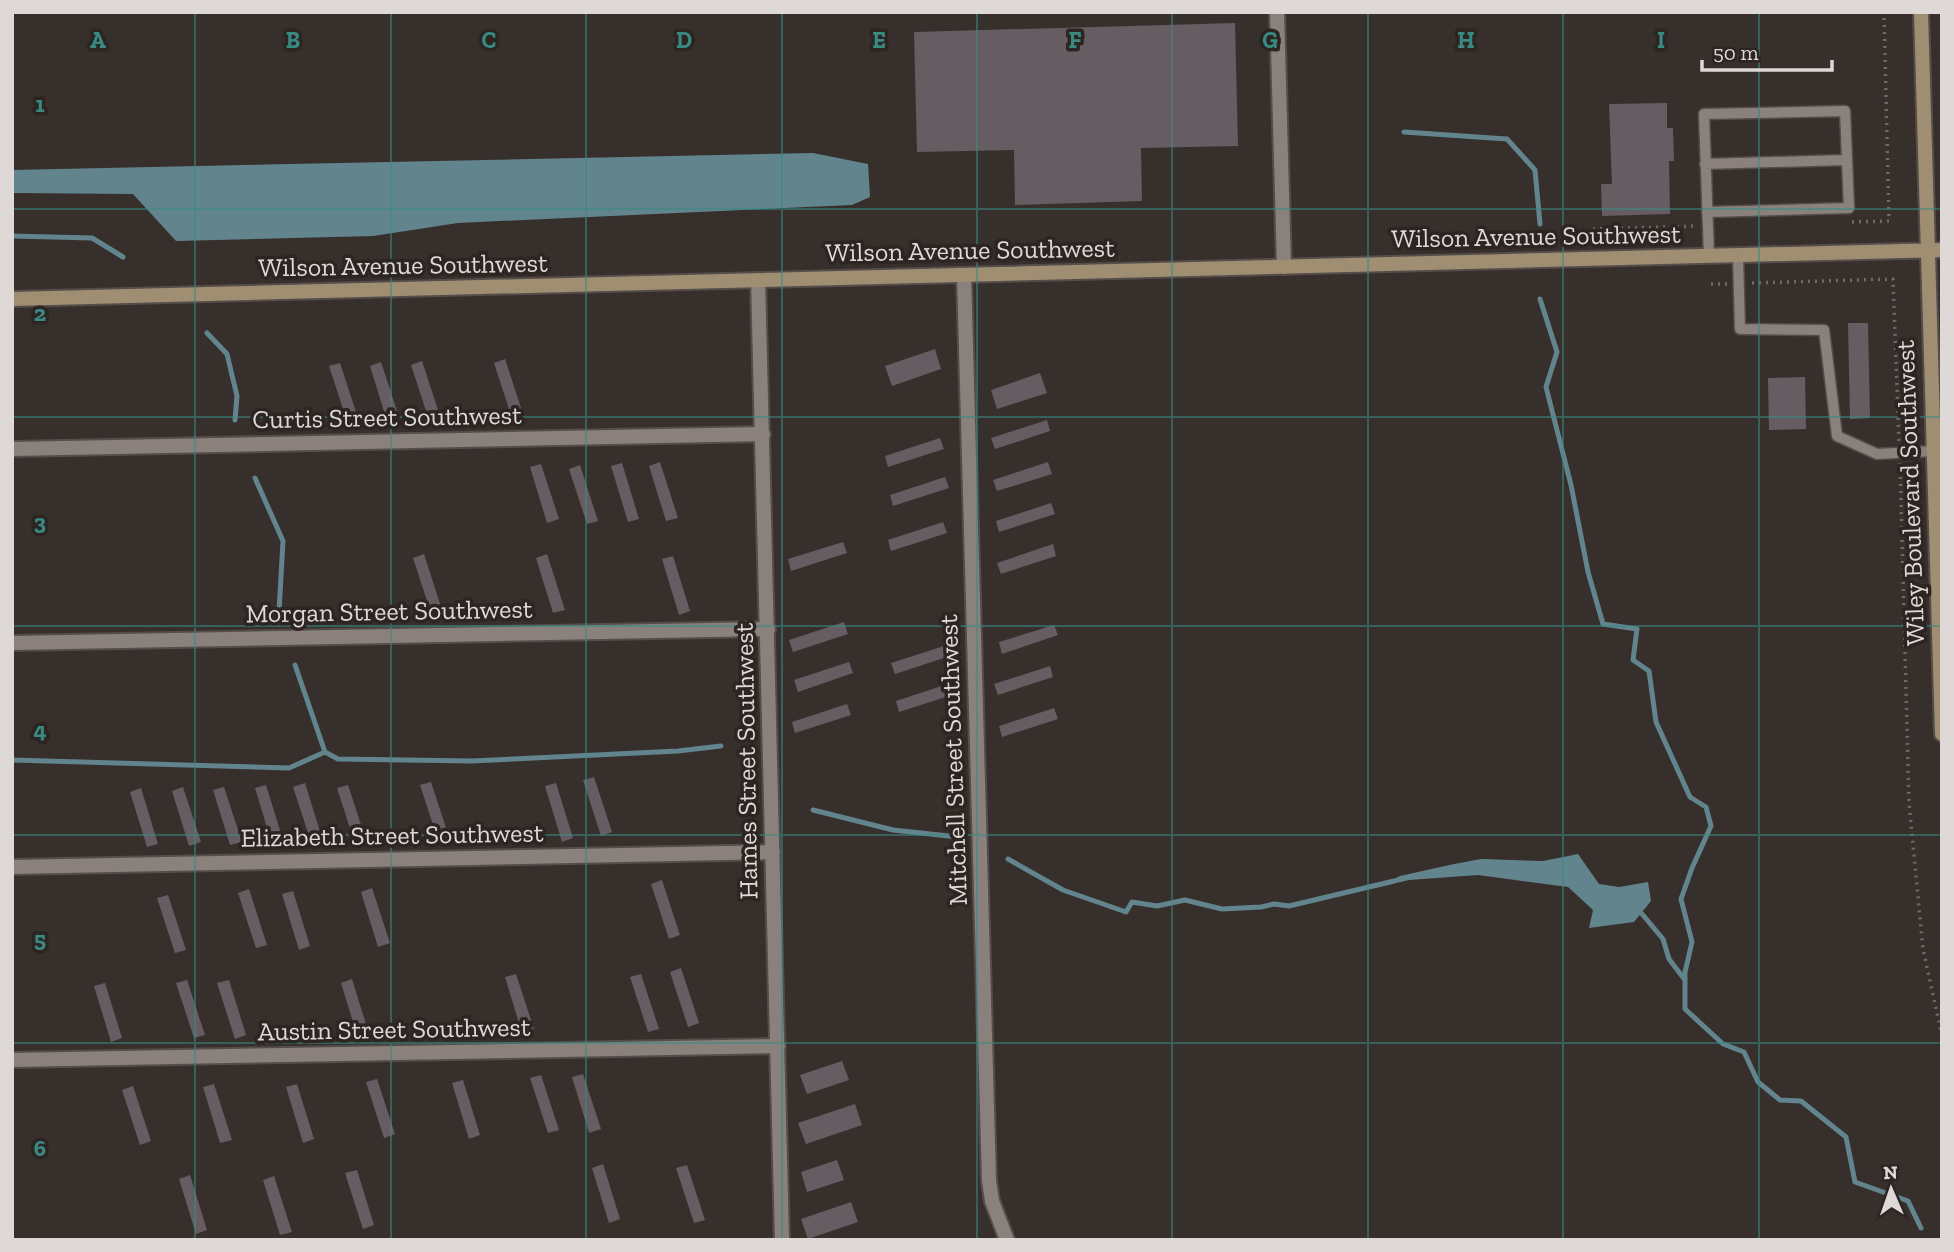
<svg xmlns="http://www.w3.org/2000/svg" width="1954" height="1252" viewBox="0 0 1954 1252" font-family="'Zilla Slab',serif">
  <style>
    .water { fill: #62848d }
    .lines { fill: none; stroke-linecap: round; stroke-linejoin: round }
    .stream { stroke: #62848d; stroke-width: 5 }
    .building { fill: #665d63 }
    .lane-casing { stroke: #544d4a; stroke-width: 13 }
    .street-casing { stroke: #544d4a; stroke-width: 18 }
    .secondary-casing { stroke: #544d4a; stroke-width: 18 }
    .path { stroke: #706966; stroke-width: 3.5; stroke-dasharray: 2 5; stroke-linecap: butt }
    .lane { stroke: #8a817c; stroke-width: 10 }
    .street { stroke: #8a817c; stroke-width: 14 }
    .secondary { stroke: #a08e73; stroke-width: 14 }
    .grid { fill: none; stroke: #388a83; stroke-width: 2; stroke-opacity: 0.55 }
    .labels { text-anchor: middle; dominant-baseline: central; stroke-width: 7; stroke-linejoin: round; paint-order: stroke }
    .street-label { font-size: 26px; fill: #ded9d7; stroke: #2c2521 }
    .grid-label { font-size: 23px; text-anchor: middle; font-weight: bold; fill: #388a83; stroke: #2c2521; stroke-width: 7; stroke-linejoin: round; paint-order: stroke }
  </style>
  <rect width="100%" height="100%" fill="#372f2b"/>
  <path class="water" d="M813 153 868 164 870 197 852 205 458 223 373 236 176 241 133 194 12 193V170Z
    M1578 854 1599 884 1619 887 1648 882 1651 901 1634 922 1589 928 1593 910 1568 887 1478 875 1409 880 1375 888 1400 876 1454 864 1481 859 1543 861Z"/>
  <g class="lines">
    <path class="stream" d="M1404 132 1507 139 1535 170 1540 224
      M12 236 92 238 123 257
      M1540 299 1557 352 1546 387 1571 485 1588 572 1603 624 1637 629 1633 660 1649 671 1656 722 1690 797 1706 807 1711 826 1692 868 1681 899 1692 942 1685 972V1009L1723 1044 1744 1052 1758 1082 1780 1100 1801 1101 1846 1137 1855 1182 1908 1201 1921 1228
      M207 333 227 354 237 396 235 420
      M255 478 283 541 279 612
      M295 665 325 752 338 759 472 761 678 751 721 746
      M12 760 289 768 325 752
      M813 810 893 830 958 837
      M1008 859 1063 890 1126 912 1132 902 1157 906 1185 900 1222 909 1261 907 1274 904 1289 906 1394 881
      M1637 908 1663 939 1669 959 1685 980"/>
  </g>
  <path class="building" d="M1235 23 1238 146 1141 148 1142 201 1015 205 1014 150 917 152 914 32Z
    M1667 103V128H1673L1674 161H1669L1670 214 1602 216 1601 184H1612L1609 104Z
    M1848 323H1868L1870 418 1850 419Z
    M935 349 941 369 892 386 885 366Z
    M505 359 523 414 512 418 494 363Z
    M422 361 440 416 429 420 411 365Z
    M381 362 399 417 387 421 370 366Z
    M340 363 358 418 347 421 329 366Z
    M1040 373 1047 393 997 409 991 390Z
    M1805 377 1806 429 1769 430 1768 378Z
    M1047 420 1050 431 995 449 991 438Z
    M940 438 944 449 888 467 885 456Z
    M660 462 678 518 666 521 649 466Z
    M1048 462 1052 474 997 491 993 480Z
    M622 463 639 519 628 522 611 466Z
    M541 464 559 519 547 523 530 467Z
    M580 465 598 521 587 524 569 469Z
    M945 477 949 488 893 506 890 495Z
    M1051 503 1055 514 999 532 996 521Z
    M943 522 947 533 891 551 888 540Z
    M843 542 847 553 791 571 788 559Z
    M1053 544 1056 556 1001 574 997 563Z
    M424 554 442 610 431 613 413 558Z
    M547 554 565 610 553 613 536 558Z
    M673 556 690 611 679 615 662 559Z
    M844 622 848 634 793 652 789 640Z
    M1054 625 1058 635 1002 654 999 642Z
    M947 645 950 656 895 674 891 663Z
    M849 662 853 673 798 692 794 680Z
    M1050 666 1053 677 998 695 994 684Z
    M951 683 955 694 899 712 896 701Z
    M847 704 851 715 795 733 792 722Z
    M1054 708 1058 719 1002 737 999 726Z
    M594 777 612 832 601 836 583 780Z
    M431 782 449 837 438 840 420 785Z
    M305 783 322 838 311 842 293 787Z
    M556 783 573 838 562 842 545 786Z
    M266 785 283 840 272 844 255 788Z
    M348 785 366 840 355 844 337 788Z
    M183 787 201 842 189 846 172 791Z
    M224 787 242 842 230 845 213 790Z
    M141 788 158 844 147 847 130 792Z
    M662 880 680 935 669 939 651 884Z
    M372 888 390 943 378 947 361 892Z
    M249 889 267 945 256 948 238 893Z
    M293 891 310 946 299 950 282 894Z
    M168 895 186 950 175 953 157 898Z
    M681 968 699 1023 688 1027 670 972Z
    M516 974 534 1029 522 1033 505 977Z
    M641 974 659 1029 648 1032 630 977Z
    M352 979 369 1034 358 1038 341 983Z
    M187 980 205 1035 194 1038 176 983Z
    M229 980 246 1035 235 1039 217 983Z
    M105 983 122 1038 111 1042 94 986Z
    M842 1061 849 1080 807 1094 800 1075Z
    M583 1074 601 1129 589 1133 572 1077Z
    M541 1075 559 1130 548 1133 530 1078Z
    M377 1079 395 1134 384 1138 366 1082Z
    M463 1080 480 1135 469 1139 452 1083Z
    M214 1084 232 1140 220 1143 203 1087Z
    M297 1084 314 1139 303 1143 286 1087Z
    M133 1086 151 1141 140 1145 122 1090Z
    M855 1104 862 1125 806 1144 798 1123Z
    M837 1160 844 1180 807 1192 801 1172Z
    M603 1164 620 1219 609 1223 592 1168Z
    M687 1165 705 1220 694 1223 676 1168Z
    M357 1170 374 1225 363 1229 345 1173Z
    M190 1175 207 1230 196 1234 179 1179Z
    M274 1176 292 1232 280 1235 263 1180Z
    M851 1202 858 1222 808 1239 801 1219Z"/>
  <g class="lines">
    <defs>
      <path id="lane" d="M1705 164 1846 160
        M1707 212 1849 208 1845 111 1704 114 1709 256
        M1738 256 1740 329 1824 330 1837 436 1877 454 1934 451"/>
      <path id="street" d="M1277 12 1284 267
        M964 275 989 1181 992 1201 1007 1240
        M758 280 782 1240
        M12 449 763 434
        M12 643 768 629
        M12 867 773 852
        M12 1060 778 1046"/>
      <path id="secondary" d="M1921 12 1942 734
        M12 299 1942 250"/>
    </defs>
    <use href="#lane" class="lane-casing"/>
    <use href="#street" class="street-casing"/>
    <use href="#secondary" class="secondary-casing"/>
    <path class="path" d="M1852 222 1889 221 1884 12
      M1593 229 1697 226
      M1752 283 1893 279 1899 442
      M1711 284H1727
      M1900 463 1909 803 1923 949 1942 1036"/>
    <use href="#lane" class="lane"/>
    <use href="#street" class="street"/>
    <use href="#secondary" class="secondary"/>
  </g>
  <path class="grid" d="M195 12V1240M391 12V1240M586 12V1240M782 12V1240M977 12V1240M1172 12V1240M1368 12V1240M1563 12V1240M1759 12V1240M12 209H1942M12 417H1942M12 626H1942M12 835H1942M12 1043H1942"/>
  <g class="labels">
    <g class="street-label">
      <text transform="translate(1536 236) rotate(-1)">Wilson Avenue Southwest</text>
      <text transform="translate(970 250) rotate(-1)">Wilson Avenue Southwest</text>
      <text transform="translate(403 265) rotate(-1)">Wilson Avenue Southwest</text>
      <text transform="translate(387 417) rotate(-1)">Curtis Street Southwest</text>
      <text transform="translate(1910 493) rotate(-92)">Wiley Boulevard Southwest</text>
      <text transform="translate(389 611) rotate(-1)">Morgan Street Southwest</text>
      <text transform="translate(953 760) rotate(-92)">Mitchell Street Southwest</text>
      <text transform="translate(746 761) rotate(-91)">Hames Street Southwest</text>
      <text transform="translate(392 835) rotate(-1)">Elizabeth Street Southwest</text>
      <text transform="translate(394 1029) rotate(-1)">Austin Street Southwest</text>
    </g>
  </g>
  <g class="grid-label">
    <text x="98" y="48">A</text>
    <text x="293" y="48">B</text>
    <text x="489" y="48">C</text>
    <text x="684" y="48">D</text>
    <text x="879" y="48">E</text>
    <text x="1075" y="48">F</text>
    <text x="1270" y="48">G</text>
    <text x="1466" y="48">H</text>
    <text x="1661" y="48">I</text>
    <text x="40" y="112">1</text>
    <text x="40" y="321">2</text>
    <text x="40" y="530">3</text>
    <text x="40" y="738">4</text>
    <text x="40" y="947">5</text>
    <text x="40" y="1156">6</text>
  </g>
  <rect width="1954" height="1252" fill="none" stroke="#ded9d7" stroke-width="28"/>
  <g transform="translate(1891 1189) rotate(358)" stroke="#2c2521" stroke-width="5" paint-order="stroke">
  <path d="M0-5L12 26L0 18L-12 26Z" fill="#ded9d7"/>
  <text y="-10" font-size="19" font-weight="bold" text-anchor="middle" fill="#ded9d7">N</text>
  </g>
  <path d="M1702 60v10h130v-10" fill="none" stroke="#ded9d7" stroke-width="3.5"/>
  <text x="1713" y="60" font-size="21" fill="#ded9d7" stroke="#2c2521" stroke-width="5" paint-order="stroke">50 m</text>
</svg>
